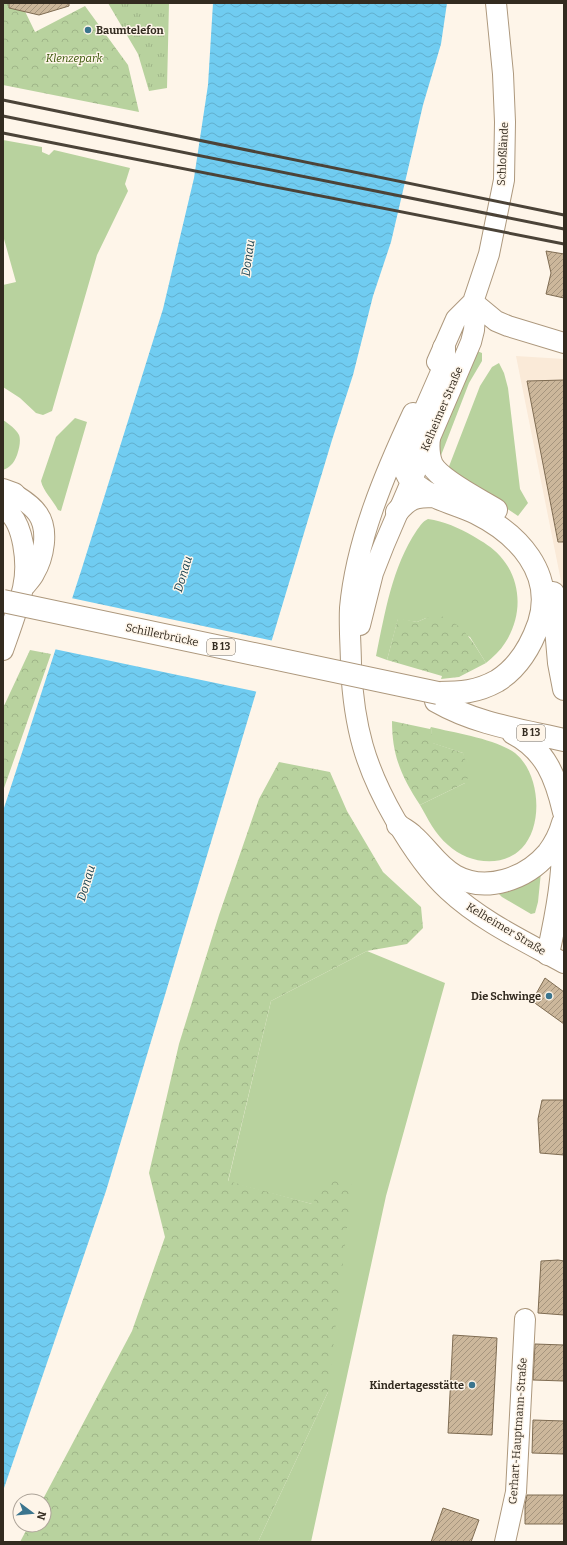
<svg xmlns="http://www.w3.org/2000/svg" width="567" height="1545" viewBox="0 0 567 1545" font-family="Bitter,serif">
  <style>
    .commercial { fill: #faead8 }
    .grass { fill: #b8d29e }
    .forest { fill: url(#forest-crowns) }
    .park { fill: url(#park-tufts) }
    .water { fill: url(#water-waves) }
    .pier { fill: #fef5e9 }
    .building { fill: url(#building-hatch); stroke: #7f6c52 }
    .lines { fill: none; stroke-linecap: round; stroke-linejoin: round }
    .minor-casing { stroke: #ad987d; stroke-width: 22 }
    .major-casing { stroke: #ad987d; stroke-width: 24 }
    .minor { stroke: #fff; stroke-width: 20 }
    .major { stroke: #fff; stroke-width: 22 }
    .rail { stroke: #4b4338; stroke-width: 3 }
    .major-bridge-casing { stroke: #ad987d; stroke-width: 24; stroke-linecap: butt }
    .major-bridge { stroke: #fff; stroke-width: 22 }
    .poi-dot { fill: #3b758e; stroke: #fef5e9; stroke-width: 1.5 }
    .labels { text-anchor: middle; dominant-baseline: central; stroke-width: 3; stroke-linejoin: round; paint-order: stroke }
    .shield { fill: #fef5e9; stroke: #70685c; stroke-width: 1 }
    .shield-label { font-size: 10px; font-weight: bold; fill: #332b20 }
    .poi-label { font-size: 11px; font-weight: bold; fill: #332b20; stroke: #fef5e9; text-anchor: end }
    .park-label { font-size: 11px; font-style: italic; fill: #355303; stroke: #fef5e9 }
    .street-label { font-size: 11px; fill: #332b20; stroke: #fef5e9 }
    .water-label { font-size: 12px; font-style: italic; fill: #133d4c; stroke: #fef5e9 }
  </style>
  <defs>
    <pattern id="forest-crowns" width="20" height="18" patternUnits="userSpaceOnUse"><rect width="20" height="18" fill="#b8d29e"/><path d="M2 6a3 3 0 1 1 6 0M12 15a3 3 0 1 1 6 0" fill="none" stroke="#9fb488"/></pattern>
    <pattern id="park-tufts" width="24" height="20" patternUnits="userSpaceOnUse"><rect width="24" height="20" fill="#b8d29e"/><path d="M3 7l-1-3M5 7V3M7 7l1-3M15 17l-1-3M17 17v-4M19 17l1-3" fill="none" stroke="#9fb488"/></pattern>
    <pattern id="water-waves" width="16" height="10" patternUnits="userSpaceOnUse"><rect width="16" height="10" fill="#70ccf1"/><path d="M0 5q4-4 8 0t8 0" fill="none" stroke="#61afce"/></pattern>
    <pattern id="building-hatch" width="6" height="6" patternUnits="userSpaceOnUse"><rect width="6" height="6" fill="#ccb79b"/><path d="M-1 1l2-2M0 6l6-6M5 7l2-2" fill="none" stroke="#a6957e"/></pattern>
  </defs>
  <rect width="100%" height="100%" fill="#fef5e9"/>
  <path class="commercial" d="M516 356 564 359V596Z"/>
  <path class="grass" d="M3 140 42 147V152L49 155 54 150 130 168 125 184 128 191 97 255 52 411 43 415 36 413 20 398 3 387V285L16 282 4 239H3Z
    M477 351 482 353V361L469 383 440 458 438 445Z
    M499 363 504 373 508 388 520 489 528 503 518 516 448 469 480 386 492 367Z
    M75 418 87 422 61 511 58 510C53 500 43 491 41 481L56 437Z
    M3 420C9 424 16 429 19 435 22 442 17 460 11 465 9 467 6 469 3 470Z
    M428 519C444 521 459 528 473 536 483 542 492 547 500 556 522 580 523 616 505 643 500 651 493 657 486 663L470 637 426 618 417 622 398 619 387 660 376 656C385 613 392 567 417 530 420 526 423 521 428 519Z
    M431 727C455 733 496 739 515 753 540 773 544 825 522 848 502 869 467 863 448 845 435 834 428 819 420 805L465 783 463 753 432 743Z
    M541 872 538 902 535 913 531 914 502 897 495 890Z
    M367 951 445 983 386 1196 311 1542H258L328 1392 312 1204 228 1182 271 1001Z"/>
  <path class="forest" d="M3 3H21L35 32 85 6 128 65 139 112 3 85Z
    M441 616C465 626 473 642 486 663L459 677 441 679 442 676 387 660 398 618 417 622 426 618Z
    M30 650 51 654 3 791V708Z
    M392 721 430 729 431 727 433 743 463 753 470 774 465 783 420 805C401 776 392 755 392 721Z
    M279 762 330 772 347 811 383 872 421 907 423 928 407 944 367 951 271 1001 228 1181 312 1204 328 1177 352 1185 328 1392 258 1542H20L29 1525H44V1501H42L132 1331 165 1237 149 1173 179 1044 219 915 259 799Z"/>
  <path class="park" d="M108 3H169L167 88 149 91 138 54Z"/>
  <path class="water" d="M213 3H447L441 44 423 105 391 242 373 296 353 375 332 440 106 1191 3 1491V811L82 568 163 309 194 178 208 85Z"/>
  <path class="pier" d="M71 598 274 641 258 692 54 649Z"/>
  <path class="building" d="M9 3H69V6L39 15 9 8Z
    M546 251 564 254V298L546 294 551 273Z
    M564 380V542H558L527 381Z
    M545 978 564 992V1024L532 1001Z
    M542 1100H564V1155L540 1153 538 1119Z
    M558 1260 564 1261V1315L538 1313 541 1261Z
    M453 1335 497 1338 492 1435 448 1433Z
    M535 1344 564 1345V1381L533 1380Z
    M533 1420 564 1421V1454L532 1453Z
    M527 1495H564V1524H525V1505Z
    M443 1508 479 1520 471 1542H431Z"/>
  <g class="lines">
    <defs>
      <path id="minor" d="M473 302 496 321 508 326 564 343
        M437 362 456 319 473 302
        M413 413C385 473 356 541 350 608 349 628 351 647 351 667 354 727 365 767 395 819 409 843 427 871 448 890 481 921 524 941 564 963
        M14 494C22 499 32 505 38 514 49 530 44 557 34 574 32 578 28 582 25 586
        M3 508C25 520 28 566 23 588 18 609 10 630 3 650
        M360 625 373 573 384 545 471 342 474 330 475 315 473 302 489 254 504 180 505 122 503 74 496 3
        M505 1542 516 1492 525 1319"/>
      <path id="major" d="M429 437C428 446 428 456 432 465 441 481 480 500 496 510
        M3 490 14 494
        M397 512C409 498 415 496 433 496
        M553 593 559 663 564 689
        M438 693C461 693 477 692 497 681 518 668 531 646 539 623 555 573 518 534 476 513 454 502 415 496 405 470 403 464 406 457 407 452L442 372 444 362V348
        M436 701C476 724 520 730 564 740
        M513 733C546 750 556 778 564 812
        M398 825C403 829 409 832 413 836 428 849 437 866 455 876 486 893 526 879 548 853 555 844 560 834 563 823
        M548 954C557 913 565 871 563 828"/>
    </defs>
    <use href="#minor" class="minor-casing"/>
    <use href="#major" class="major-casing"/>
    <use href="#minor" class="minor"/>
    <use href="#major" class="major"/>
    <path class="rail" d="M3 100 564 215
      M3 116 564 229
      M3 133 564 244"/>
    <defs>
      <path id="major-bridge" d="M3 601 438 693"/>
    </defs>
    <use href="#major-bridge" class="major-bridge-casing"/>
    <use href="#major-bridge" class="major-bridge"/>
  </g>
  <g class="poi-dot">
    <circle cx="88" cy="30" r="4"/>
    <circle cx="549" cy="996" r="4"/>
    <circle cx="472" cy="1385" r="4"/>
  </g>
  <g class="labels">
    <g class="shield">
      <rect x="207" y="639" width="28" height="16" rx="3"/>
      <rect x="517" y="725" width="28" height="16" rx="3"/>
    </g>
    <g class="shield-label">
      <text x="221" y="647">B 13</text>
      <text x="531" y="733">B 13</text>
    </g>
    <g class="poi-label">
      <text x="96" y="30" text-anchor="start">Baumtelefon</text>
      <text x="541" y="996">Die Schwinge</text>
      <text x="464" y="1385">Kindertagesstätte</text>
    </g>
    <g class="park-label">
      <text x="74" y="58">Klenzepark</text>
    </g>
    <g class="street-label">
      <text transform="translate(503 154) rotate(-87)">Schloßlände</text>
      <text transform="translate(442 409) rotate(-67)">Kelheimer Straße</text>
      <text transform="translate(162 635) rotate(12)">Schillerbrücke</text>
      <text transform="translate(506 929) rotate(31)">Kelheimer Straße</text>
      <text transform="translate(518 1431) rotate(-86)">Gerhart-Hauptmann-Straße</text>
    </g>
    <g class="water-label">
      <text transform="translate(248 258) rotate(-82)">Donau</text>
      <text transform="translate(183 574) rotate(-73)">Donau</text>
      <text transform="translate(86 883) rotate(-73)">Donau</text>
    </g>
  </g>
  <rect width="567" height="1545" fill="none" stroke="#332b20" stroke-width="8"/>
  <g transform="translate(32 1513) rotate(106)"><circle r="19" fill="#fef5e9" stroke="#ada499"/>
  <path d="M0-3L7 15L0 10L-7 15Z" fill="#3b758e"/>
  <text y="-6" font-size="11" font-weight="bold" text-anchor="middle" fill="#332b20">N</text>
  </g>
</svg>
